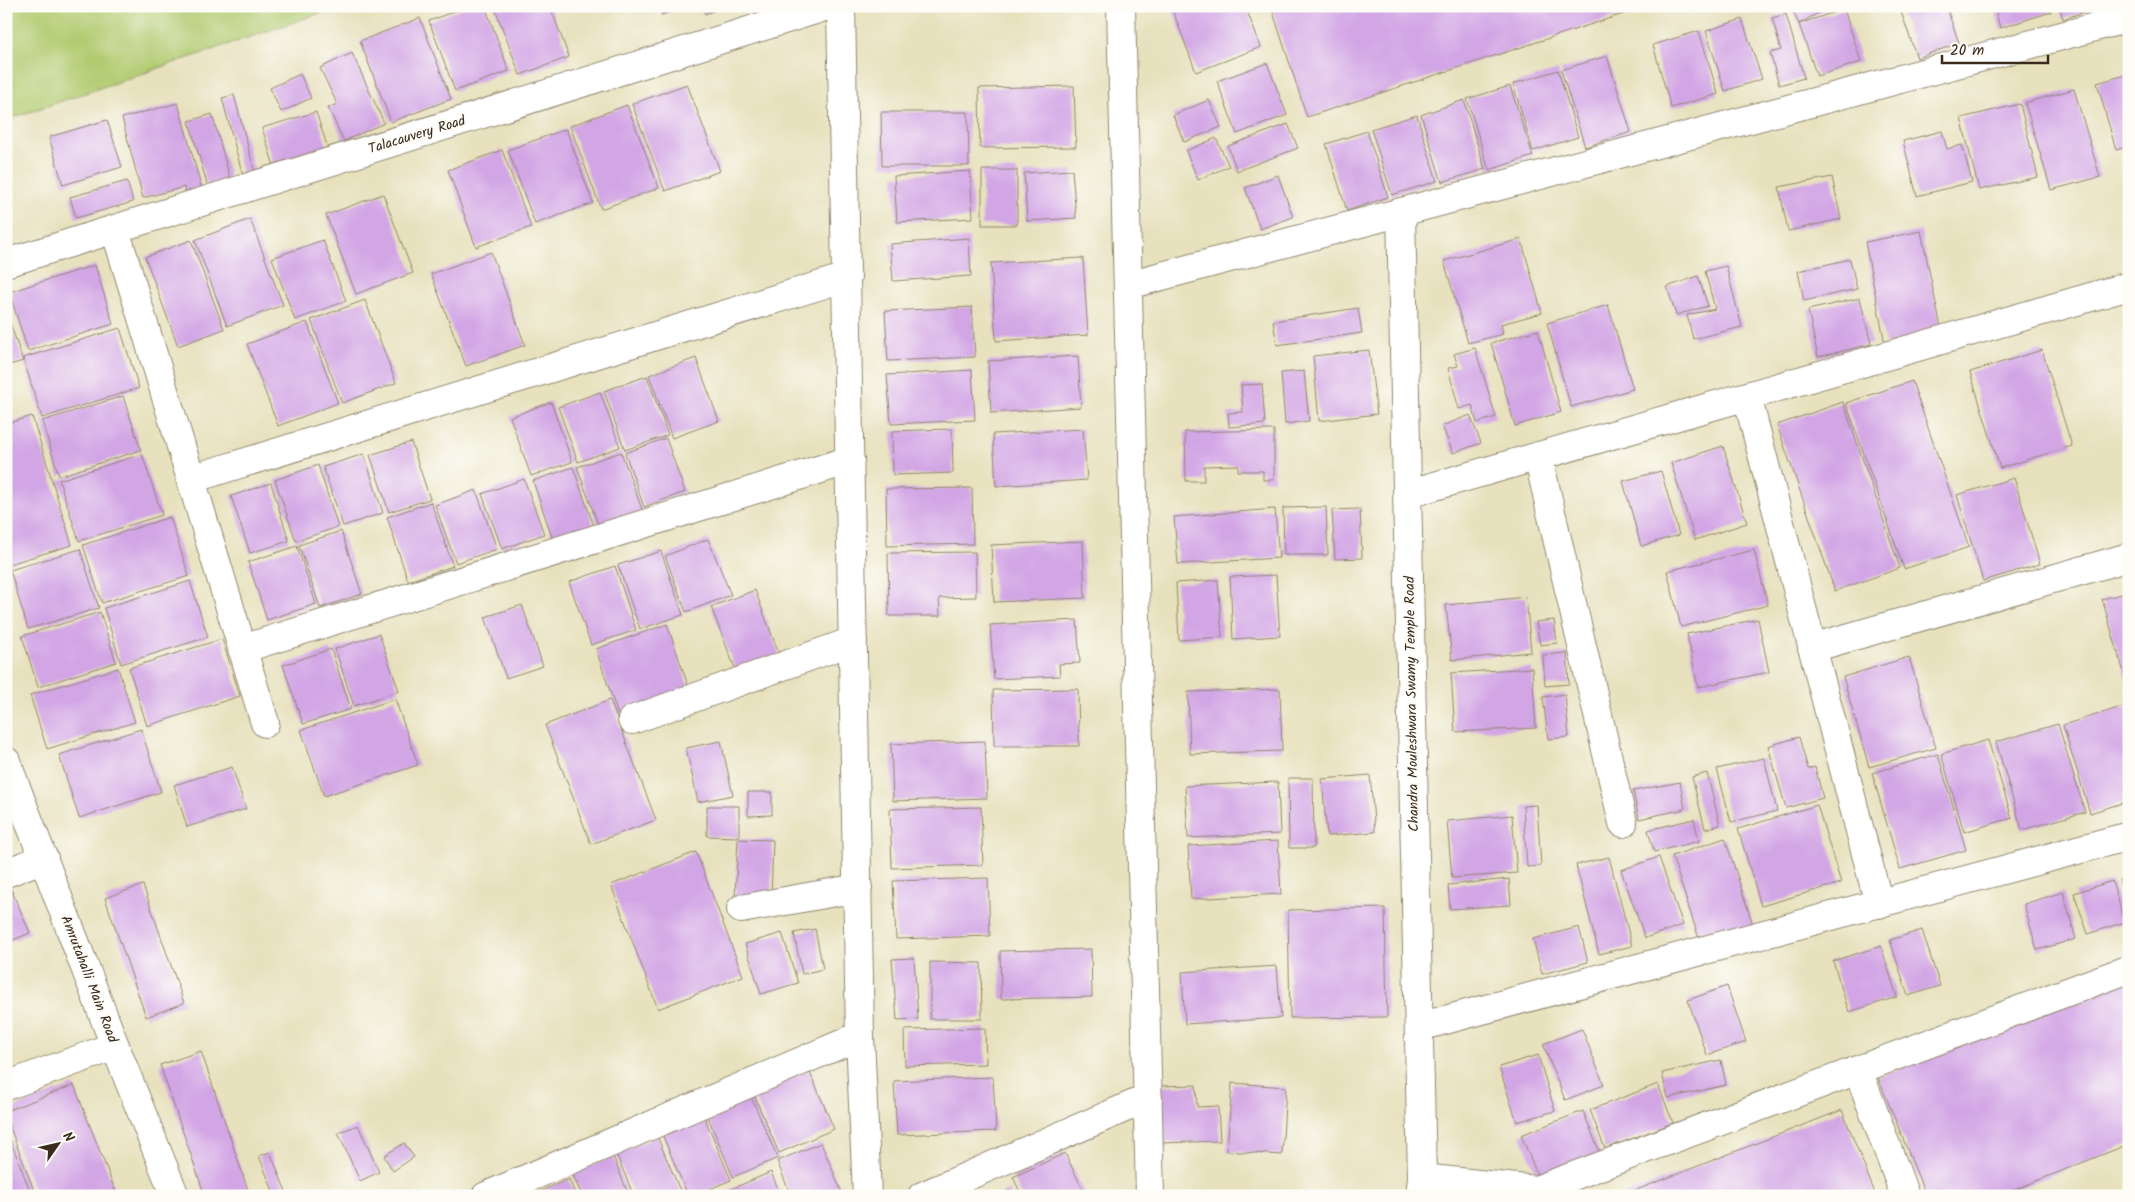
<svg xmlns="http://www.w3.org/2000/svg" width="2135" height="1202" viewBox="0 0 2135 1202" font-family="Kalam,sans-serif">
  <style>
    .green { fill: #b1cb70; stroke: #767a47 }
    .building { fill: #d2a5e5 }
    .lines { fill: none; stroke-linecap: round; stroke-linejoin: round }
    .minor-casing { stroke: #91866e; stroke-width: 30 }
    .tertiary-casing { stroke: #91866e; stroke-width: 30 }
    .minor { stroke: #fff; stroke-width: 28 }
    .tertiary { stroke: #fff; stroke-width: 28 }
    .labels { text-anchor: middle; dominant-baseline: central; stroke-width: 5; stroke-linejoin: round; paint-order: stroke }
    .street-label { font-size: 14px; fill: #3b2a1e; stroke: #fdfcf7 }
  </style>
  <rect width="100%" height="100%" fill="#fdfcf7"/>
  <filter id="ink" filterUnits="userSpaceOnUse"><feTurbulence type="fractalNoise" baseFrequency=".02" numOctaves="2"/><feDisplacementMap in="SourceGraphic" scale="10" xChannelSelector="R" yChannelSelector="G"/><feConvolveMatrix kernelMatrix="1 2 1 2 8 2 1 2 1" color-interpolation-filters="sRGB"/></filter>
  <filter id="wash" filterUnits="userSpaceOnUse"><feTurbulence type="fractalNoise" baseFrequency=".0096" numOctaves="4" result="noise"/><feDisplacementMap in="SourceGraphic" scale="20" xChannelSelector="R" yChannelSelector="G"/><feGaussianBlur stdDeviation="1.12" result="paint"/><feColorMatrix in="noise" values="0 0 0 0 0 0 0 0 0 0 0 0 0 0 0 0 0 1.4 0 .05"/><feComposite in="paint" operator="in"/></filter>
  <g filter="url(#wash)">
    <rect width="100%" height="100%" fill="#e7e1bd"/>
    <path class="green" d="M6 6H341L6 120Z"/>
    <g id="blocks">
      <path class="building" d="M468 6H485L509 71 455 91 429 21Z
        M494 6H550L569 57 520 75Z
        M659 6H684L662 15Z
        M702 6H724L705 14Z
        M1171 6H1245L1261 47 1196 72Z
        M1271 6H1630L1632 11 1307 117Z
        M1790 6H1831L1799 24Z
        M1899 6H1946L1959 43 1917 58Z
        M1994 6H2049L2051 12 2000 28Z
        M2059 6H2092L2093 9 2063 19Z
        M1844 9 1861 62 1817 76 1799 24Z
        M1786 14 1804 78 1779 85 1770 53 1781 50 1772 18Z
        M420 18 451 99 391 122 360 41Z
        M1742 19 1762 79 1725 91 1706 31Z
        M1699 31 1718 94 1671 108 1653 45Z
        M352 53 384 123 344 141 328 108 337 104 320 68Z
        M1607 56 1631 132 1585 147 1561 70Z
        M1267 63 1287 115 1237 134 1217 81Z
        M1558 70 1578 137 1533 151 1513 84Z
        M300 74 311 98 281 112 270 88Z
        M2129 74V146L2116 150 2097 83Z
        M687 84 720 171 665 191 632 104Z
        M1074 86 1076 147 980 148 979 88Z
        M1510 86 1533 156 1489 170 1467 99Z
        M2074 89 2100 177 2051 190 2025 103Z
        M234 95 255 173 243 176 222 98Z
        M1209 100 1221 127 1184 142 1173 115Z
        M1464 100 1485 169 1442 182 1421 115Z
        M178 103 202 190 186 195 184 187 143 198 122 118Z
        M2020 104 2038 177 1979 190 1961 118Z
        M627 105 659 188 601 209 570 126Z
        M316 112 329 152 275 169 262 128Z
        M881 112H968L969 166H882Z
        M212 114 232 185 209 191 189 121Z
        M1417 115 1437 181 1392 195 1371 129Z
        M107 120 122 167 63 185 49 137Z
        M1288 124 1298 148 1237 171 1228 146Z
        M566 129 593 203 535 224 508 150Z
        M1367 131 1388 197 1347 211 1326 144Z
        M1942 131 1947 149 1962 145 1972 182 1917 196 1903 141Z
        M1216 138 1229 166 1198 180 1186 151Z
        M502 150 531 227 476 247 448 170Z
        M982 170H1017V225H982Z
        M1072 170 1076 218 1027 221 1024 173Z
        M970 171 973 218 897 222 894 176Z
        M1278 175 1293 217 1260 229 1245 188Z
        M1832 177 1841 219 1788 231 1779 187Z
        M127 181 133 202 76 218 70 197Z
        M383 194 413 273 356 294 326 215Z
        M250 219 283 305 227 326 195 240Z
        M1921 231 1942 333 1885 344 1865 242Z
        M969 238 971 276 893 281 890 244Z
        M1521 239 1542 313 1501 324 1503 334 1468 343 1444 261Z
        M191 240 224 329 178 346 145 257Z
        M323 240 346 301 295 320 272 258Z
        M491 252 525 345 466 366 431 274Z
        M1083 258 1088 335 996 341 991 263Z
        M1850 259 1857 289 1804 301 1798 271Z
        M95 265 113 324 28 351 9 292Z
        M1726 266 1742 327 1693 339 1687 315 1715 309 1705 271Z
        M1698 276 1708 306 1676 315 1667 287Z
        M1860 298 1871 344 1818 357 1808 310Z
        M365 300 396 383 342 403 311 320Z
        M1608 305 1633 389 1571 407 1547 323Z
        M972 307 975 357 888 361 885 311Z
        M1358 308 1362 333 1277 345 1273 321Z
        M6 311 23 361 6 366Z
        M307 322 338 403 278 426 247 344Z
        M120 328 139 388 42 418 23 358Z
        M1538 330 1561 412 1515 426 1491 343Z
        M1475 348 1496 417 1477 423 1472 405 1459 409 1448 368 1458 366 1454 354Z
        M1369 350 1377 414 1319 421 1313 356Z
        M2042 350 2072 446 2000 468 1970 372Z
        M1078 356 1081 407 991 413 988 361Z
        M696 358 719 421 672 438 649 375Z
        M972 370 975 420 891 424 887 375Z
        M1304 371 1309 421 1285 424 1281 373Z
        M647 376 668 435 625 450 604 391Z
        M1912 381 1969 547 1904 569 1846 403Z
        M1262 384 1265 424 1229 427 1228 413 1243 412 1241 385Z
        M600 392 620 447 578 462 558 407Z
        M123 396 141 450 59 476 42 421Z
        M551 402 572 462 531 476 510 417Z
        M1843 402 1900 568 1835 591 1777 425Z
        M1470 415 1481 443 1453 453 1442 426Z
        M32 416 72 545 6 565V424Z
        M952 429 953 473 893 475 892 431Z
        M1083 429 1087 480 996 486 993 434Z
        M1274 430V480H1263V471H1238V465L1204 466V481H1186L1185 432Z
        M666 438 685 492 644 507 625 453Z
        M411 442 430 499 389 512 370 455Z
        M1723 446 1747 523 1695 540 1671 463Z
        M621 452 643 512 599 527 577 467Z
        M142 454 162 515 79 541 59 480Z
        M364 454 383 513 343 526 323 467Z
        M318 465 338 527 296 541 275 480Z
        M573 467 594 526 553 540 533 481Z
        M1661 471 1679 535 1641 546 1623 481Z
        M2014 478 2040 564 1983 581 1957 495Z
        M524 479 544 534 502 549 482 494Z
        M271 483 289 541 250 553 231 496Z
        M972 488 973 544 887 546 886 489Z
        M476 490 497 549 456 563 435 505Z
        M431 502 453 566 408 581 387 517Z
        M1326 507 1328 555H1284L1283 508Z
        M1275 509 1279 558 1178 564 1174 517Z
        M1360 509 1362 558 1335 559 1332 510Z
        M170 517 189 576 102 603 83 545Z
        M341 531 362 594 320 608 299 545Z
        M708 539 731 595 686 612 665 556Z
        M1083 541 1085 598 994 602 991 545Z
        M297 546 316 604 267 620 248 562Z
        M80 549 99 608 28 629 10 570Z
        M1754 550 1768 605 1681 627 1667 571Z
        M661 551 683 615 640 629 618 565Z
        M975 552 976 597 939 598 940 616H889L888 553Z
        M615 566 636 630 591 645 569 582Z
        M1276 575 1280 636 1233 639 1230 577Z
        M1218 580 1222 637 1179 640 1176 583Z
        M190 581 208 637 121 664 104 608Z
        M755 590 779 654 736 671 711 607Z
        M2129 592V686H2128L2102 599Z
        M1526 597 1531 652 1452 660 1446 605Z
        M522 605 543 666 506 678 485 617Z
        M100 612 116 662 38 687 22 636Z
        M1758 619 1769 672 1698 687 1687 634Z
        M1077 620 1080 663 1059 664 1060 676 994 679 990 625Z
        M1554 620 1557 643 1540 645 1536 622Z
        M667 624 690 691 618 715 596 649Z
        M379 634 399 691 354 706 335 649Z
        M222 639 240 696 147 726 129 668Z
        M331 649 351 709 303 724 283 665Z
        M1567 653 1569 684 1545 686 1543 655Z
        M1909 657 1936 748 1869 767 1843 677Z
        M118 668 135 722 47 749 30 695Z
        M1532 668 1536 728 1455 732 1451 673Z
        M1078 689 1079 746H994L993 690Z
        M1280 689 1282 751 1190 754 1188 692Z
        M1565 694 1569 737 1548 739 1543 697Z
        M395 699 418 765 324 796 301 730Z
        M610 700 656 820 591 844 545 725Z
        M2125 706 2129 717V801L2090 813 2063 725Z
        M2058 724 2085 812 2022 830 1996 742Z
        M141 729 161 792 79 818 59 755Z
        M1799 737 1808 769 1815 767 1823 798 1786 808 1768 746Z
        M1988 740 2012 818 1964 832 1941 754Z
        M721 741 733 795 698 802 686 748Z
        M985 741 987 798 893 801 891 744Z
        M1938 754 1966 850 1900 869 1872 773Z
        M1764 758 1777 811 1731 822 1717 769Z
        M232 767 246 809 187 827 174 785Z
        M1707 773 1720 825 1705 829 1692 777Z
        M1370 775 1375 832 1327 836 1322 779Z
        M1288 778H1313L1314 848H1289Z
        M1278 782 1280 834 1188 838 1185 786Z
        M1680 782 1685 809 1639 819 1633 791Z
        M748 792H772V815L748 816Z
        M1537 805 1541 866 1527 867 1523 806Z
        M1817 805 1841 883 1761 906 1738 829Z
        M707 806H739V837L707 836Z
        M981 807 983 865 892 868 890 809Z
        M1512 815 1517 873 1452 878 1447 821Z
        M1694 819 1699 841 1654 852 1648 830Z
        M1725 838 1755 931 1702 948 1672 856Z
        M738 839 773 840 771 899 735 897Z
        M1278 841 1281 894 1191 899 1188 846Z
        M696 852 743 976 658 1009 611 885Z
        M1609 857 1632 946 1599 954 1576 865Z
        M1659 857 1683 925 1645 938 1621 870Z
        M2129 877V910H2128L2119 880Z
        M988 878 990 936 896 939 893 881Z
        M1509 879 1511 905 1450 909 1448 885Z
        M2112 881 2125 922 2088 934 2074 893Z
        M8 882 30 933 6 943V883Z
        M143 885 184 1003 146 1017 105 898Z
        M2063 892 2076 939 2037 950 2024 904Z
        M1385 908 1387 1017 1290 1018 1288 910Z
        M1579 927 1588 962 1542 974 1533 939Z
        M815 929 823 969 802 974 794 933Z
        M1922 930 1940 986 1908 996 1890 940Z
        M782 933 798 983 761 994 745 944Z
        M1881 946 1897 997 1849 1012 1833 961Z
        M1091 949 1092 997 1001 999 1000 951Z
        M914 958 918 1019 897 1020 892 959Z
        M930 962 981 963 982 1019H930Z
        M1277 966 1281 1018 1185 1024 1182 972Z
        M2129 977V1144L1999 1196H1926L1878 1077Z
        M1727 986 1746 1042 1707 1055 1688 1000Z
        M985 1028 986 1064 905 1066 904 1030Z
        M1582 1029 1604 1085 1565 1100 1543 1044Z
        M201 1051 250 1196H205L160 1065Z
        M1538 1055 1555 1111 1517 1122 1499 1067Z
        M1721 1060 1726 1085 1668 1098 1662 1073Z
        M809 1070 834 1129 779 1153 753 1093Z
        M993 1077 996 1131 897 1135 894 1081Z
        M1232 1083 1286 1087 1282 1155 1227 1151Z
        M1658 1084 1673 1123 1605 1149 1590 1110Z
        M74 1085 117 1195 114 1196H36L6 1117V1111Z
        M1196 1085 1197 1107 1218 1106 1220 1141 1162 1143 1160 1086Z
        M751 1097 778 1158 733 1177 707 1115Z
        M1842 1110 1876 1196H1621Z
        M1583 1111 1602 1158 1540 1182 1521 1135Z
        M704 1116 731 1180 693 1196H688L662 1134Z
        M358 1125 379 1172 360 1181 338 1133Z
        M6 1129 32 1196H6Z
        M657 1136 682 1195 681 1196H634L616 1154Z
        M404 1143 414 1157 393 1171 384 1156Z
        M821 1143 843 1195 791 1196 777 1161Z
        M270 1152 287 1194 282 1196H275L259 1156Z
        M1065 1153 1086 1196H1022L1013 1177Z
        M613 1156 629 1196H582L572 1173Z
        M771 1172 781 1196H715Z
        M569 1179 576 1196H529Z
        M1009 1190 1012 1196H998Z"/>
    </g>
  </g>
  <g filter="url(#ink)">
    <use href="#blocks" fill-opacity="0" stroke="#91866e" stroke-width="1"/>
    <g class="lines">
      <defs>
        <path id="minor" d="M841 6 860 1036 867 1196
          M1121 6 1150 1196
          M1401 212 1422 1178 1420 1196
          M115 229 265 723
          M6 263 828 6
          M1128 285 2129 18
          M1747 396 1879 904
          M1538 456 1623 823
          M191 479 847 277
          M1407 494 2129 286
          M1812 648 2129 557
          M242 649 850 460
          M632 720 853 641
          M6 873 44 858
          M741 909 858 888
          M1419 1027 2129 836
          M1858 1070 1905 1196
          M6 1086 115 1046
          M1422 1178 1536 1190 2129 969
          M486 1196 860 1036
          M922 1196 1148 1098"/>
        <path id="tertiary" d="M6 761 115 1046 175 1196"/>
      </defs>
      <use href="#minor" class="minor-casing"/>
      <use href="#tertiary" class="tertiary-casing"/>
      <use href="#minor" class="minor"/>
      <use href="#tertiary" class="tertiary"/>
    </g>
  </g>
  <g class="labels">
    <g class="street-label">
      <text transform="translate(417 135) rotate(-17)">Talacauvery Road</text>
      <text transform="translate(1412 704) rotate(-91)">Chandra Mouleshwara Swamy Temple Road</text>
      <text transform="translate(89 979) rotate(69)">Amrutahalli Main Road</text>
    </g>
  </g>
  <rect width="2135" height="1202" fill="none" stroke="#fdfcf7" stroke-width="25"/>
  <g transform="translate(58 1144) rotate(56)" stroke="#fdfcf7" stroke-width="4" paint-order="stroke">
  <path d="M0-4L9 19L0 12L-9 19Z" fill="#3b2a1e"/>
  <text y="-8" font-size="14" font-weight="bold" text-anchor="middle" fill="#3b2a1e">N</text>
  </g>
  <path d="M1942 55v8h106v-8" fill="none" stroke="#3b2a1e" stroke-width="2.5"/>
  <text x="1950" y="55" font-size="15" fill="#3b2a1e" stroke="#fdfcf7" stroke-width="4" paint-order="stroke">20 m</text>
</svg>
